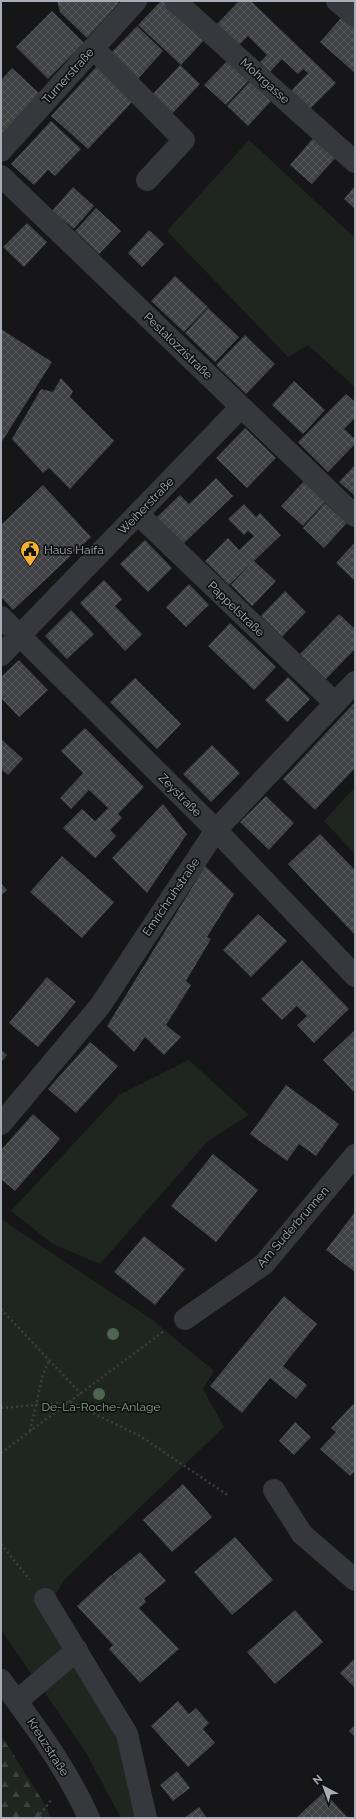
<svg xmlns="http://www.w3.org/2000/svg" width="356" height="1819" viewBox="0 0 356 1819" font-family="Raleway,sans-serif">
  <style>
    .forest { fill: url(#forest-firs) }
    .green { fill: #1e261f }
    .building { fill: url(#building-cross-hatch) }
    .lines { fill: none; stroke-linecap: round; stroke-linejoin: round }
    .path { stroke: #3d3f44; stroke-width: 2.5; stroke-dasharray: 2 3; stroke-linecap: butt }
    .minor { stroke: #37383d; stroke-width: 22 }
    .tree { fill: #506452 }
    .labels { text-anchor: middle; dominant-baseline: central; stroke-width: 3.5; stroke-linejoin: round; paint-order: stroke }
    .street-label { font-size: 12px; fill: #a8adb8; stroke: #111113 }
    .poi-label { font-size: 12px; fill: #a8adb8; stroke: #111113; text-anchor: start }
    .park-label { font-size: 12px; fill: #7fa381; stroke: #111113 }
  </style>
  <defs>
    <pattern id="forest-firs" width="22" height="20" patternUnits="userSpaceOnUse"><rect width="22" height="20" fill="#1e261f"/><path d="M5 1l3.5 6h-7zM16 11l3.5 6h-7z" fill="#3c433d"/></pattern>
    <pattern id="building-cross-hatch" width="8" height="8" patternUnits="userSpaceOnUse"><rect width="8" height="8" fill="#404145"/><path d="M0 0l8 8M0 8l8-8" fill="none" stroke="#595a5e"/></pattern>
  </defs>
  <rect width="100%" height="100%" fill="#161618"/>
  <path class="forest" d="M1 1735 44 1803 51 1818H1Z"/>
  <path class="green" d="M249 140 355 238V387L308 345 288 357 167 231Z
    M355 787V854L324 821Z
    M189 1060 249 1115 208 1141 100 1264 53 1244 11 1211 119 1095Z
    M1 1219 150 1318 214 1371 203 1389 224 1427 65 1579 44 1614 120 1737 139 1818H121L85 1751 1 1630Z"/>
  <path class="building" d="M57 1H117L119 3 87 38 60 12Z
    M161 1H164L205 39 181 65 138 25Z
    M239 1H251L336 83 309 110 291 91 308 73 303 69 298 74 282 59 270 72 260 62 267 55 248 36 239 45 217 24Z
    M52 11 84 43 48 79 16 47Z
    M342 17 355 28V73L320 42Z
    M137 26 163 51 136 81 109 55Z
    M229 59 250 79 226 105 204 85Z
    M98 65 135 99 88 149 51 116Z
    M180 65 200 84 170 116 150 97Z
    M12 68 39 93 1 136V80Z
    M251 80 272 100 248 126 227 106Z
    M51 121 81 149 55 176 48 170 34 185 11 164Z
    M316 135 338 155 312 184 290 165Z
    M355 186V209L344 199Z
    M73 187 94 206 74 229 52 211Z
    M96 208 121 231 99 254 75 231Z
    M27 223 47 242 24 267 3 247Z
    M149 230 164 244 142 267 128 253Z
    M175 276 208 307 184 332 151 301Z
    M208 308 239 337 215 362 185 333Z
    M1 329 52 362 1 443Z
    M245 335 275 364 246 394 216 365Z
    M61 378 73 391 70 397 114 441 70 489 49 468 43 473 12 439 41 389 53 392Z
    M294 381 325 410 303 434 272 405Z
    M346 394 355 402V418L344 429 355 439V444L328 472 298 442Z
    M245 428 276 458 247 488 216 458Z
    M355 465V496L339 482Z
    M216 478 233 496 183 544 157 517 180 495 189 504Z
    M304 481 326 501 303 526 281 506Z
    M43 485 91 537 13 610 1 597V525Z
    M325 503 347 523 324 548 303 528Z
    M244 504 256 517 260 513 281 535 254 561 276 581 252 606 231 585 251 564 229 585 205 561 228 538 239 550 254 536 248 531 244 535 228 519Z
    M145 540 172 568 148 592 120 564Z
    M355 542V581L336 563Z
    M104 580 122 599 115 606 142 634 125 651 80 603Z
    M189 584 209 605 186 627 166 607Z
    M285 591 306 612 282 637 261 616Z
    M71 610 94 634 67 659 45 636Z
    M339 614 355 629V649L326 679 300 654Z
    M230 623 276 667 254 690 208 646Z
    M19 660 48 690 19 717 1 698V677Z
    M288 677 310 699 287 722 265 700Z
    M135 678 181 724 157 749 110 702Z
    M355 702V768L315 810 283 779Z
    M85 728 144 787 118 814 122 818 110 830 116 836 95 858 63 828 82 809 95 821 108 808 89 790 71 809 60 798 83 773 61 751Z
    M1 739 23 759 8 775 1 769Z
    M212 745 240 773 211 802 183 774Z
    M266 796 294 823 269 850 240 822Z
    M163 804 187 834 147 893 112 858Z
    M320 834 355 870V935L288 864Z
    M62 856 114 902 82 938 30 892Z
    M205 866 234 894 207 937 211 939 186 981 191 985 166 1025 181 1037 164 1055 145 1037 134 1052 107 1026Z
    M1 883 7 890 1 895Z
    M258 914 287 941 251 977 223 950Z
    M302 960 349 1009 314 1043 297 1025 307 1016 297 1006 282 1020 261 999Z
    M47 977 76 1002 38 1047 9 1023Z
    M355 1030V1090L354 1092 323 1060Z
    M90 1042 118 1066 76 1113 48 1089Z
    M1 1050 7 1055 1 1062Z
    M286 1085 339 1124 316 1156 299 1144 287 1161 250 1134Z
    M33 1114 60 1139 15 1191 1 1179V1150Z
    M213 1154 258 1190 216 1242 171 1206Z
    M355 1212V1272L326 1250Z
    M144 1236 185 1269 155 1305 114 1272Z
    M284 1296 317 1324 283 1366 307 1385 296 1399 270 1378 242 1413 210 1386Z
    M353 1404 355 1406V1471L350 1476 320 1449 336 1432 331 1428Z
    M295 1422 311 1437 294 1455 279 1441Z
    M183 1484 212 1517 172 1552 143 1520Z
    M235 1537 273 1580 232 1615 194 1572Z
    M140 1552 166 1581 144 1599 146 1602 139 1608 179 1649 140 1683 109 1649 113 1645 77 1606 111 1575 120 1585 112 1575Z
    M295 1610 323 1642 275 1684 247 1652Z
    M355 1658V1688L340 1673Z
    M178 1701 189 1714 196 1708 209 1723 203 1729 215 1743 188 1767 151 1726Z
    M355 1725V1737L349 1731Z
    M177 1771 190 1788 173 1801 160 1785Z
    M324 1792 348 1818H296Z
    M199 1807 207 1818H184Z"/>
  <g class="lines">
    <path class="path" d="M1 1309 81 1394
      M1 1408 70 1402 140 1436 229 1496
      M30 1431 43 1374 49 1361
      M1 1453 164 1331
      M1 1544 30 1580
      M37 1818 52 1799"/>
    <path class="minor" d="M175 1 355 162
      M337 1 355 16
      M93 48 184 140 147 180
      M1 151 136 1
      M1 176 355 516
      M138 514 335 703
      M1 617 216 830 355 976
      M1 655 241 407
      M1 1124 100 1006 216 830 355 682
      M185 1319 264 1264 355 1155
      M274 1490 302 1534 355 1580
      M45 1599 127 1734 146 1818
      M1 1680C33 1723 67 1769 89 1818
      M17 1701 77 1650"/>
  </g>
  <g class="tree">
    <circle cx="113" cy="1334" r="6"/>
    <circle cx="99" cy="1394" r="6"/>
  </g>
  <defs>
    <symbol id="civic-pin" viewBox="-11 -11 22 30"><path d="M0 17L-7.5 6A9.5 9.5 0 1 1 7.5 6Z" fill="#f2b134" stroke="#111113"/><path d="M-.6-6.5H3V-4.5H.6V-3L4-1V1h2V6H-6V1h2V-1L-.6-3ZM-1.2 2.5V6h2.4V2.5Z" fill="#111"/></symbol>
  </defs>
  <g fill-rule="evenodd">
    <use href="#civic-pin" x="19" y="539" width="22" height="30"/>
  </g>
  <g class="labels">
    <g class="street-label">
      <text transform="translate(68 76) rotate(-48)">Turnerstraße</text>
      <text transform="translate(265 81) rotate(42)">Mohrgasse</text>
      <text transform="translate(178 346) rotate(44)">Pestalozzistraße</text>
      <text transform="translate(146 506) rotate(-46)">Weiherstraße</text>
      <text transform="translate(236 609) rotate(44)">Pappelstraße</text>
      <text transform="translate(180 795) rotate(45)">Zeystraße</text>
      <text transform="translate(171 897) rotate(-56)">Emrichruhstraße</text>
      <text transform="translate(293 1227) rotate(-49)">Am Suderbrunnen</text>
      <text transform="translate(48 1747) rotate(57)">Kreuzstraße</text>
    </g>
    <g class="poi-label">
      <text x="44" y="550">Haus Haifa</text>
    </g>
    <g class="park-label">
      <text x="101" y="1407">De-La-Roche-Anlage</text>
    </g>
  </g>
  <rect width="356" height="1819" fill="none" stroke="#a8adb8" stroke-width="4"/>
  <g transform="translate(324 1787) rotate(319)" stroke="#111113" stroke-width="3" paint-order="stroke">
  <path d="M0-3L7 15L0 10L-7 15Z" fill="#a8adb8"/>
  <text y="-6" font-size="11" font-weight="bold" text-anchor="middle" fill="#a8adb8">N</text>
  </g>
</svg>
